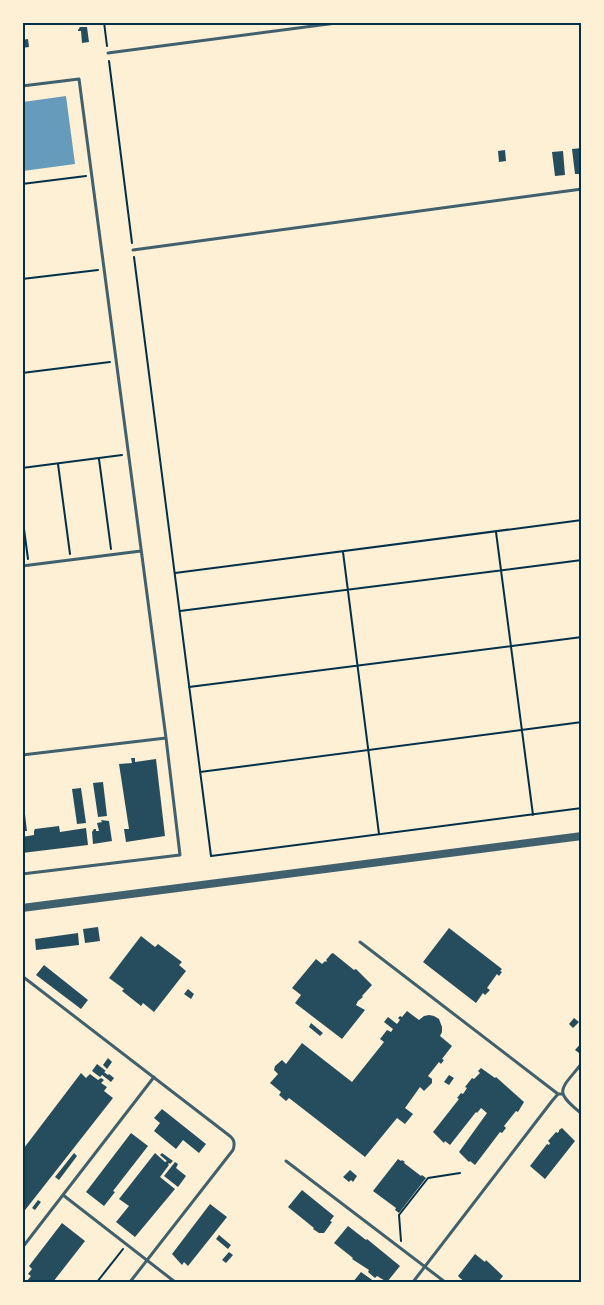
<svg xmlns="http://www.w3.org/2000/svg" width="604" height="1305" viewBox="0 0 604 1305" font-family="'Exo 2',sans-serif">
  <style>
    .water { fill: #669bbc }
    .building { fill: #264d5e }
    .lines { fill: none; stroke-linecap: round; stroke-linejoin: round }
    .path { stroke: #003049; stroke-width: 2 }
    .service { stroke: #3f606c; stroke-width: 3 }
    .tertiary { stroke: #3f606c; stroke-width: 8 }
    .neatline { fill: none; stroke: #003049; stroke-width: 2 }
  </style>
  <rect width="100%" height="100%" fill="#fdf0d5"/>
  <path class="water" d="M66 96 75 164 23 171V102Z"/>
  <path class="building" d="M80 27H87L89 42 82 43 81 31H78V30Z
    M28 39 29 47 22 48V40Z
    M582 148V174H575L572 149Z
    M505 150 506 161 499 162 498 151Z
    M563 151 565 175 555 176 552 152Z
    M131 758H135V762L156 759 165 836 126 842 124 829H129L119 764 132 763Z
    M103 782 107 816 98 817 93 783Z
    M81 788 86 823 77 824 72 789Z
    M22 806H24L27 831H22Z
    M101 820 109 821 112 841 93 844 92 832 94 829H96V831H99L97 823 102 822Z
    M59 826 60 832 86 828 88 845 22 853V837L34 835V831L35 829Z
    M98 927 100 941 85 943 83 929Z
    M449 928 502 969 500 971 502 972 499 976 497 974 487 988 490 990 485 995 483 993 476 1003 423 962Z
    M78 933 79 945 36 950 35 939Z
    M141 936 155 947 158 944 182 962 179 965 186 971 154 1012 143 1003 141 1006 122 991 124 989 109 978Z
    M333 953 354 970 356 969 372 985 362 996 363 997 358 1001 356 1005 365 1010 342 1039 295 1003 301 995 292 988 316 959 322 964 325 961 326 962 327 961 326 960 331 954Z
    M44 965 88 1000 81 1009 36 975Z
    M188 989 194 994 191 999 184 994Z
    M407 1011 419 1020 424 1016 429 1015 434 1016 439 1019 442 1027V1032L440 1036 452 1046 442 1059 444 1060 441 1064 439 1062 428 1076 432 1079V1083L424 1091 420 1087 405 1108 413 1114 405 1124 397 1118 365 1157 289 1098 286 1101 279 1095 281 1092 270 1083 278 1074 274 1070 275 1066 282 1060 286 1064 302 1043 352 1082 384 1042 380 1039 387 1030 391 1032 393 1029 384 1022 388 1017 397 1024 400 1020 398 1018 400 1016 402 1017Z
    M574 1018 579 1022 573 1028 569 1024Z
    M311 1023 323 1033 320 1036 309 1027Z
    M582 1042V1051L579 1053 575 1050Z
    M108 1058 112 1062 107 1069 103 1065Z
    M97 1064 106 1071 104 1072 108 1075 109 1074 114 1078 111 1082 102 1075 100 1077 92 1071Z
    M481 1068 495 1078 496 1077 524 1102 518 1112 516 1111 504 1126 506 1128 502 1133 500 1132 475 1165 470 1161 469 1162 459 1152 487 1113 481 1108 477 1113 476 1112 450 1145 445 1141 444 1143 433 1132 459 1099 457 1098 461 1093 463 1094 467 1088 465 1087 472 1078 474 1079 480 1073 478 1071Z
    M81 1073 86 1078 90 1074 98 1080 101 1078 104 1080 101 1083 107 1087 104 1091 113 1098 22 1214V1147L24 1148Z
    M449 1075 454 1078 449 1085 444 1082Z
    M162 1109 206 1144 199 1153 183 1140 176 1149 154 1131 160 1123 154 1118Z
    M562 1128 575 1141 545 1179 530 1166 547 1144 549 1145 550 1143 548 1141 556 1132 558 1133 559 1131V1130Z
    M131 1133 148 1146 113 1191 115 1192 104 1206 86 1192Z
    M74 1153 77 1156 59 1180 55 1177Z
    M155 1153 165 1162 167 1161 160 1155 162 1153 173 1161 170 1164 169 1163 168 1164 169 1165 160 1177 175 1189 135 1237 116 1222 129 1206 119 1199Z
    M398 1159 401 1161 402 1160 405 1162 404 1163 421 1176 422 1175 426 1178 399 1213 395 1210 396 1208 373 1191Z
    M175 1162 178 1164 176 1168 186 1176 178 1187 164 1176Z
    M350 1170 357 1176 353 1182 351 1180 349 1182 343 1177Z
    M302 1190 334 1216 330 1221 332 1222 324 1233H319L313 1229 314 1228 288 1207Z
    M38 1200 41 1202 35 1210 32 1208Z
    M210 1204 227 1217 188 1266 184 1262 182 1265 172 1254Z
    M62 1223 85 1241 53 1282H26L31 1276 28 1274 32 1269 29 1266Z
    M348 1226 366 1240 367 1239 400 1266 387 1282 377 1276 375 1278 368 1272 369 1270 352 1259 353 1258 334 1243Z
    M219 1235 231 1245 228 1249 216 1239Z
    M229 1252 233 1255 226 1263 222 1260Z
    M475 1254 485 1262 486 1260 503 1276 499 1281 501 1282H465L460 1278 458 1276Z
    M361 1272 375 1282H353Z"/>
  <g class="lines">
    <path class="path" d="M104 22 107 46
      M109 61 132 243
      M22 184 86 176
      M134 257 211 856 582 808
      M22 279 98 270
      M22 373 110 362
      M99 459 111 549
      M58 464 70 554
      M22 468 122 455
      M22 514 28 559
      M496 532 533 815
      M343 552 379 834
      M175 573 582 520
      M180 611 582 560
      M189 687 582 637
      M200 772 582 722
      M401 1241 399 1215 428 1178 460 1173
      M97 1282 123 1249"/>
    <path class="service" d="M108 53 344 22
      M22 86 79 79 166 738 180 855 22 874
      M133 250 582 189
      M22 566 141 551
      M22 755 166 738
      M360 942 558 1094
      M22 976 226 1133C233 1138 236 1141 233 1150L130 1282
      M582 1063C561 1090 552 1090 582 1114
      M286 1161 445 1282
      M63 1195 175 1282
      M22 1248 154 1077
      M413 1282 552 1101 558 1094H563"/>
    <path class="tertiary" d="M22 908 582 836"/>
  </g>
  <rect width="604" height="1305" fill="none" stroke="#fdf0d5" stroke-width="48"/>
  <rect x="24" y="24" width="556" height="1257" class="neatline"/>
</svg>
